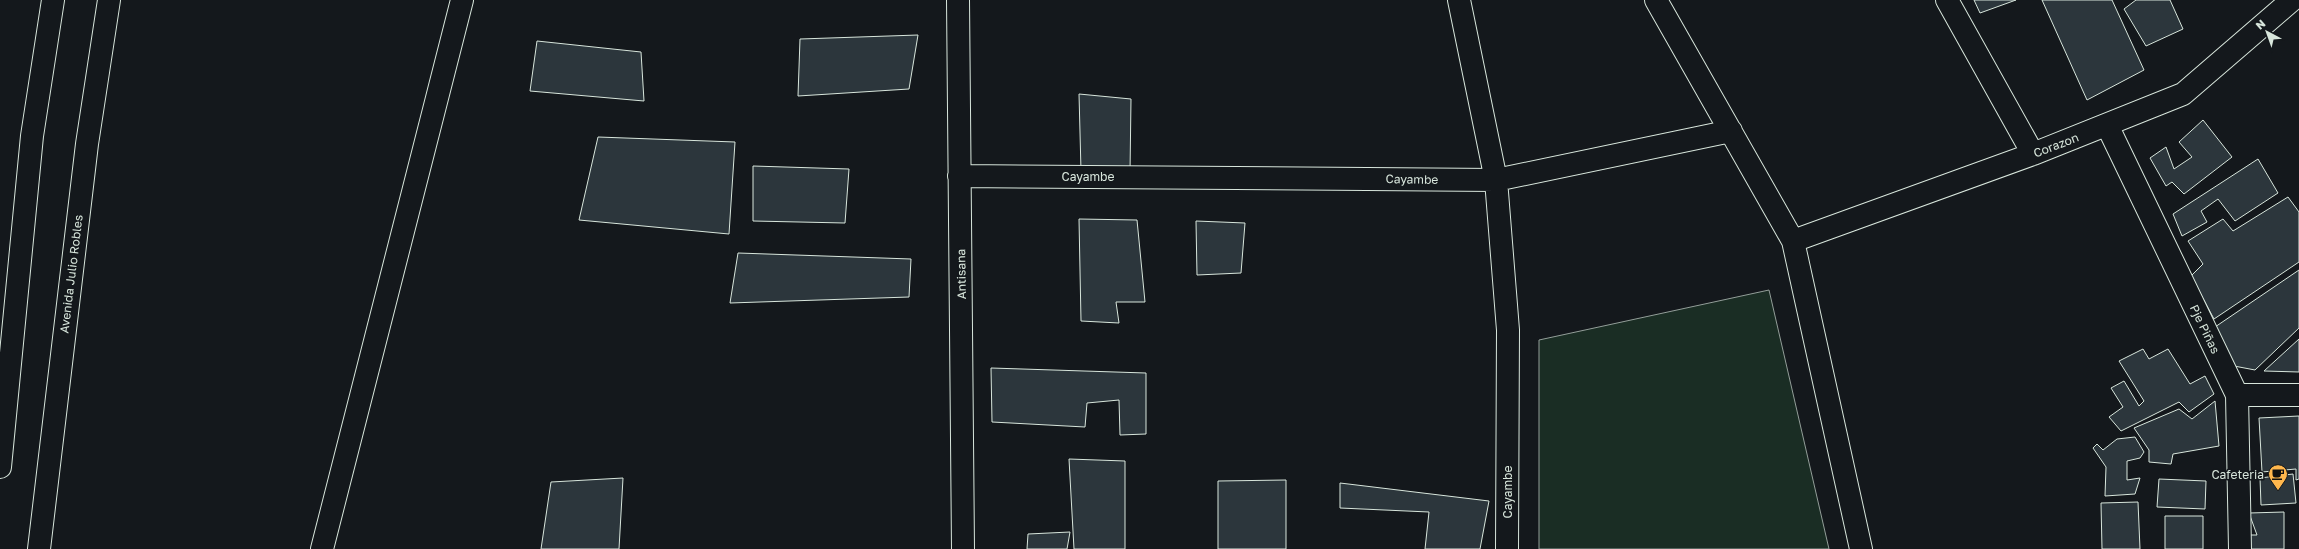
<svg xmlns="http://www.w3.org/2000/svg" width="2299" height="549" viewBox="0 0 2299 549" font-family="'Golos Text',sans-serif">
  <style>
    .green { fill: #1a2d24; stroke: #939e99 }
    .building { fill: #2c363c; stroke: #d8e6dc }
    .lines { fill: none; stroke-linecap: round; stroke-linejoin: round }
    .minor-casing { stroke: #d8e6dc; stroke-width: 24 }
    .major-casing { stroke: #d8e6dc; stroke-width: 24 }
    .minor { stroke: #14181c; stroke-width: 22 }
    .major { stroke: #14181c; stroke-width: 22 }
    .labels { text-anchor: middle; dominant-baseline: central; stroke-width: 3; stroke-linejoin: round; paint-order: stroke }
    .street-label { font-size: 12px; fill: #d8e6dc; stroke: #14181c }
    .poi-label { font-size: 12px; fill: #d8e6dc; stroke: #14181c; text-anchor: end }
  </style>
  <rect width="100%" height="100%" fill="#14181c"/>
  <path class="green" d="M1769 290 1829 549H1539V340Z"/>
  <path class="building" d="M1974 0H2016L1980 13Z
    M2042 0H2112L2144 70 2087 100Z
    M2136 0H2170L2183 29 2146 46 2124 9Z
    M918 35 909 89 798 96 800 39Z
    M537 41 641 52 644 101 530 91Z
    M1079 94 1131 99 1130 172 1081 171Z
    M2203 120 2232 157 2184 194 2172 182 2166 186 2150 158 2166 147 2174 169 2192 157 2179 142Z
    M598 137 735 142 729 234 579 220Z
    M2258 159 2278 193 2235 221 2218 199 2201 211 2207 222 2182 236 2173 214Z
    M753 166 849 169 845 223 753 221Z
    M2288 197 2299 212V262L2214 319 2191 276 2203 264 2188 241 2223 219 2233 231Z
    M1079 219 1137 220 1145 302H1116L1119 323 1081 321Z
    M1196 221 1245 223 1241 273 1197 275Z
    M738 253 911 259 909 297 730 303Z
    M2299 270V328L2255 370 2234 366 2215 327Z
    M2299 339V372L2264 371Z
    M2143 349 2149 359 2168 349 2190 384 2205 376 2214 394 2189 412 2179 402 2121 431 2109 417 2123 407 2111 388 2124 381 2139 406 2144 401 2119 361Z
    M991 368 1146 373V434L1120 435 1119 400 1087 403 1085 427 992 422Z
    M2215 401 2219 446 2173 454 2171 464 2149 462V450L2134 428 2179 409 2192 419Z
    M2299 416V479L2296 480V469L2262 472 2259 418Z
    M2135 437 2144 452 2140 458 2127 461V480L2140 478 2135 494 2105 496 2106 467 2093 448 2097 444 2103 450 2117 439Z
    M1069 459 1125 461V549H1074Z
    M2293 474 2296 503 2261 505 2260 478Z
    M623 478 619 549H541L551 482Z
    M2159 479 2206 481 2205 509 2157 507Z
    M1286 480V549H1218V481Z
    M1340 483 1489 501 1480 549H1425L1429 512 1340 508Z
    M2138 502 2140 549H2102L2101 503Z
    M2284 512V549H2249L2247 535H2257L2249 513Z
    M2165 516H2203V549H2165Z
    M1070 532 1067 549H1027L1028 534Z"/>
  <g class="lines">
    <defs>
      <path id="minor" d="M958 0 963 549
        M1459 0 1496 180 1731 131
        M1656 0 1793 241 1861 549
        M1947 0 2033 154
        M2107 125 2237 395 2240 549
        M959 176 1496 180 1508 330 1507 549
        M1793 241 2033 154 2183 94 2292 0
        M2237 395H2299
        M322 549 462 0"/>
      <path id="major" d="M0 467 32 136 53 0
        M39 549 87 144 109 0"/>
    </defs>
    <use href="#minor" class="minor-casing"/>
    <use href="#major" class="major-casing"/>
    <use href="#minor" class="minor"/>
    <use href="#major" class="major"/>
  </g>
  <defs>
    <symbol id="cafe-pin" viewBox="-11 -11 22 30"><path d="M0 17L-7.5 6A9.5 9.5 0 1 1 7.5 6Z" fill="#ffb74d" stroke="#14181c"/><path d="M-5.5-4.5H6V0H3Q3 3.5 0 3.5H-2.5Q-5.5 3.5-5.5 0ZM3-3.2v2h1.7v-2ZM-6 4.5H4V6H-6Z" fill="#111"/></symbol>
  </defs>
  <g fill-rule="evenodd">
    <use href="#cafe-pin" x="2267" y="463" width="22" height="30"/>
  </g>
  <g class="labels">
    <g class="street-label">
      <text transform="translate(2056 145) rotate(-21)">Corazon</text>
      <text x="1088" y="176">Cayambe</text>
      <text transform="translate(1412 179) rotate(1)">Cayambe</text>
      <text transform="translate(71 274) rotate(-83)">Avenida Julio Robles</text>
      <text transform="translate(961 274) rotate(-91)">Antisana</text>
      <text transform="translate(2205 329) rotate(64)">Pje Piñas</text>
      <text transform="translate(1507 492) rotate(-90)">Cayambe</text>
    </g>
    <g class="poi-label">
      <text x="2264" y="474">Cafeteria</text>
    </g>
  </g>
  <g transform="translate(2267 32) rotate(319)" stroke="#14181c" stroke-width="3" paint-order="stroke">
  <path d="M0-3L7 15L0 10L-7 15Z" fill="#d8e6dc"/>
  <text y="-6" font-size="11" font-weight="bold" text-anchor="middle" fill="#d8e6dc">N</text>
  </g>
</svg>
